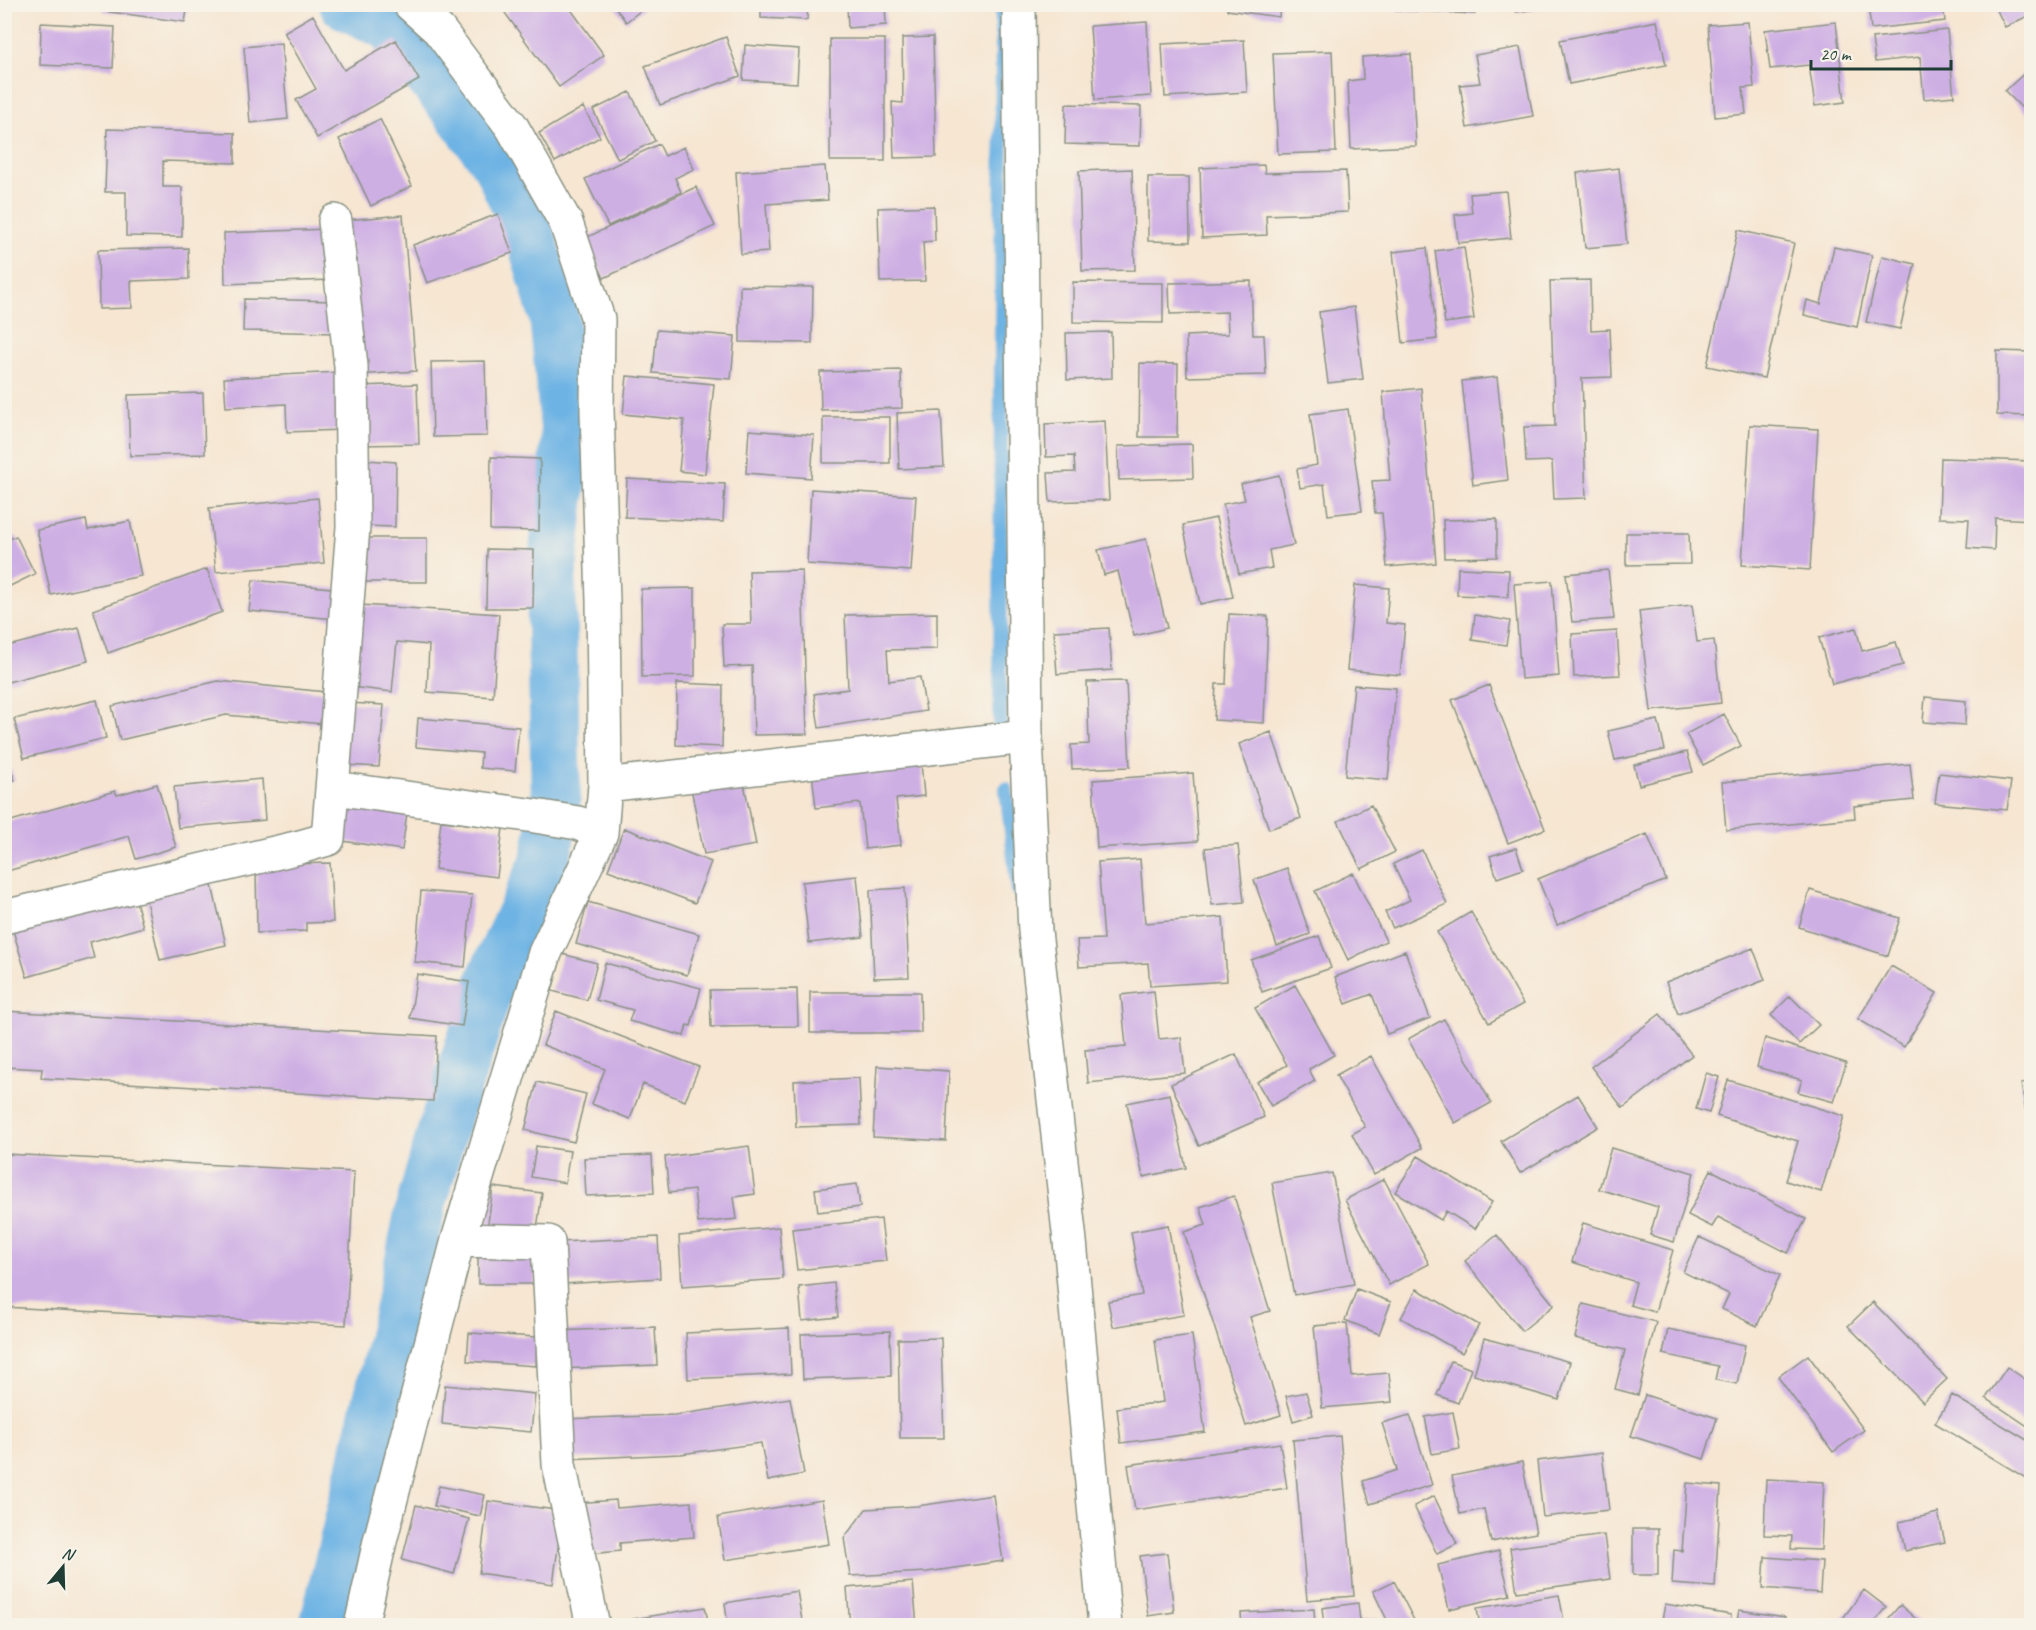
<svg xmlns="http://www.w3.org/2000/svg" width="2036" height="1630" viewBox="0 0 2036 1630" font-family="Caveat,sans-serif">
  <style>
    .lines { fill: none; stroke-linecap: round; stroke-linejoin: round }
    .stream { stroke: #6db3e4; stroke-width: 14 }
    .canal { stroke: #6db3e4; stroke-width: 50 }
    .building { fill: #ceafe4 }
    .minor-casing { stroke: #8a9283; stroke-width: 36 }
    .primary-casing { stroke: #8a9283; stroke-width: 36 }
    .minor { stroke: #fff; stroke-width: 33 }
    .primary { stroke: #fff; stroke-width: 33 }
  </style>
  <rect width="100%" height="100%" fill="#f7f3e8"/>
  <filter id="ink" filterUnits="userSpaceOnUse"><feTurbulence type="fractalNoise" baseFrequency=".0167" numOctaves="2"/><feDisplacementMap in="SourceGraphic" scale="12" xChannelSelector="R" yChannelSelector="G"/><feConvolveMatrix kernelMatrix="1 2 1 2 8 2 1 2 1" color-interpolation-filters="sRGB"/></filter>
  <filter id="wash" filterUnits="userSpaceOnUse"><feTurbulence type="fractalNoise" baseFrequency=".008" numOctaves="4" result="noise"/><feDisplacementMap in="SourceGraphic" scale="24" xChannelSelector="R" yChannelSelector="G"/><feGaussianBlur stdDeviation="1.35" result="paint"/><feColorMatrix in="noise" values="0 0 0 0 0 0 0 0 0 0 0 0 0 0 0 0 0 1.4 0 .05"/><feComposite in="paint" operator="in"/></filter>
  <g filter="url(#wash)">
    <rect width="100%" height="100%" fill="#f6e6d2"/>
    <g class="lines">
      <path class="stream" d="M1000 727 1002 4
        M1006 789 1018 891"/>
      <path class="canal" d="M324 1626 399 1312 421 1205 444 1125 492 978 545 862 556 802 551 581 566 437 554 316 531 238 497 164 458 112 389 26 344 4"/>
    </g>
    <g id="blocks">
      <path class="building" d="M516 4H567L604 55 559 87 505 13Z
        M613 4H649L626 22Z
        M761 4H808L807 20 761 18Z
        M847 4H885L886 25 848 28Z
        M1227 4H1280L1279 17 1227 10Z
        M1395 4H1476L1475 14 1395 10Z
        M1515 4H1558V6L1516 12Z
        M1868 4H1943L1945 21 1871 29Z
        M1994 4H2029L2032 14 2005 27Z
        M104 5H188L185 22 103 11Z
        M313 15 344 70 396 40 419 80 317 138 296 100 316 89 284 32Z
        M1657 21 1666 65 1569 84 1560 40Z
        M1147 22 1151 96 1095 100 1090 26Z
        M1748 22 1754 87 1743 88 1746 114 1715 117 1708 25Z
        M1836 22 1845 102 1815 106 1809 65 1770 69 1765 30Z
        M41 23 115 27 113 68 40 65Z
        M1947 30 1954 96 1924 99 1920 57 1875 62 1872 38Z
        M726 37 740 76 660 105 645 66Z
        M933 37 936 157 894 158 892 102 903 103 902 38Z
        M830 39H885V161H830Z
        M1244 40 1247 92 1165 97 1162 44Z
        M281 43 288 119 250 123 244 47Z
        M745 45 799 49 797 83 743 80Z
        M1520 47 1533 116 1467 128 1460 85 1480 83 1475 55Z
        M1332 51 1336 152 1278 154 1273 53Z
        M1411 54 1416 146 1351 149 1348 81 1363 79 1362 57Z
        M2032 66V118L2005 91Z
        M630 92 655 141 618 159 593 110Z
        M1066 104 1141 106 1140 146 1065 144Z
        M583 107 600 137 555 162 539 133Z
        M380 119 412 186 371 206 339 139Z
        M107 129 235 133V163L163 161V187H182V237L126 236V192H105Z
        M659 144 665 156 684 147 694 169 675 178 681 192 608 226 585 179Z
        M1264 165 1265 173 1346 171 1348 212 1266 215 1267 235 1202 238 1200 168Z
        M825 166 828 200 766 204 769 252 741 254 736 172Z
        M1619 168 1627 244 1585 248 1577 173Z
        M1132 169 1135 270 1082 271 1079 171Z
        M1148 177H1189L1190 242 1148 241Z
        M696 187 715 226 604 278 585 238Z
        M1506 191 1511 238 1458 243 1455 215 1472 213 1470 194Z
        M934 206 935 241 923 242 925 281 880 282 878 208Z
        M498 214 512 253 427 283 413 245Z
        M403 215 416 371 358 375 345 220Z
        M328 229 330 280 225 284 224 233Z
        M1738 230 1794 243 1764 378 1707 366Z
        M1464 247 1474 319 1445 323 1435 251Z
        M1834 247 1872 255 1857 327 1804 315 1807 300 1821 304Z
        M188 248 189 279 131 281 132 308 99 309 98 250Z
        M1427 248 1437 339 1403 343 1393 252Z
        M1882 256 1915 264 1900 329 1866 322Z
        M1590 280 1591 330 1610 329 1612 377 1582 378 1586 498 1554 499 1552 461 1526 462 1524 427 1555 426 1550 281Z
        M1251 281 1253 335H1264L1266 375 1187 377 1186 336 1228 334 1227 312 1170 314 1169 283Z
        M1073 282 1163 283V323L1073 322Z
        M740 286 813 287 812 343 740 342Z
        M244 299 335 301V333L243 331Z
        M1354 307 1363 379 1328 383 1319 312Z
        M657 330 735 336 731 379 653 373Z
        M1111 332 1112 378 1067 380 1066 333Z
        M1997 351 2032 352V416L1997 415Z
        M485 361 487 436 433 437 431 362Z
        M1140 363 1178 364 1177 437H1139Z
        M901 370 902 408 821 410 820 372Z
        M340 372 342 430 287 432 286 404 226 407 224 378Z
        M627 376 714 384 705 474 679 471 684 420 623 414Z
        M1497 377 1508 480 1473 485 1462 381Z
        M417 384 419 444 359 445 358 386Z
        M1421 388 1436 563 1387 567 1382 513H1375L1372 481 1390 480 1383 392Z
        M203 393 205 454 130 456 128 395Z
        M1348 409 1362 511 1328 515 1324 484 1300 488 1297 469 1317 465 1310 414Z
        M941 411 944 467 899 469 897 413Z
        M823 417H890V463H823Z
        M1105 421 1109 500 1050 502 1048 473 1075 472 1074 456 1046 457 1045 424Z
        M1750 425 1818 429 1810 570 1742 565Z
        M749 430 814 435 811 478 746 473Z
        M1192 444 1193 478 1119 480 1118 446Z
        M491 457 540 459 539 531 490 530Z
        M1941 458 2032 461V520L1995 518 1994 550 1967 548 1969 519 1939 518Z
        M366 460 396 462 395 527 365 526Z
        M1279 475 1294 545 1269 550 1272 568 1239 574 1223 504 1245 500 1241 484Z
        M627 479 725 484 723 522 625 517Z
        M811 489 916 496 911 571 807 564Z
        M318 498 324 563 216 572 209 508Z
        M1216 518 1233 597 1200 604 1183 525Z
        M1497 519V557L1444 558 1443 520Z
        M86 520 88 530 130 521 141 576 51 595 37 530Z
        M1626 533H1689L1690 564 1626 565Z
        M16 536 35 574 4 589V541Z
        M361 538H427V582H361Z
        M1146 539 1167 628 1134 636 1118 571 1104 575 1098 550Z
        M487 549 534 550 533 608H486Z
        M1458 568 1509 570 1508 597 1457 595Z
        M207 569 222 612 108 653 93 610Z
        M802 570 807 734 754 735 752 666 724 667 722 624H751L749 571Z
        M1608 570 1614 619 1572 622 1566 574Z
        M253 580 340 589 336 619 249 611Z
        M1552 581 1559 676 1521 679 1514 584Z
        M1355 585 1389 588 1386 623 1405 625 1400 675 1347 670Z
        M695 588V676L642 677 641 589Z
        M360 605 499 614 493 697 427 692 429 645 397 642 392 692 351 687Z
        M1692 605 1697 642 1714 640 1721 703 1651 711 1639 611Z
        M937 613V649L887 650 889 681 920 677 926 711 819 728 814 694 848 689 845 615Z
        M1229 614 1268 616 1264 723 1214 720 1216 684H1226Z
        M1475 615 1510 621 1506 645 1472 640Z
        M79 628 88 661 4 683V647Z
        M1109 628 1112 670 1057 674 1054 631Z
        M1856 628 1862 651 1896 642 1903 665 1832 684 1819 638Z
        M1617 631 1620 675 1574 677 1572 634Z
        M218 681 326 692 323 724 226 715 120 740 112 706Z
        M1126 681 1130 767 1072 769 1071 745 1089 744 1087 682Z
        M677 683 723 685 722 747 676 745Z
        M1354 685 1396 688 1388 780 1345 776Z
        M1489 685 1545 829 1508 843 1452 700Z
        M1925 697 1966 701 1965 725 1923 722Z
        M97 700 106 738 24 758 14 719Z
        M348 703 384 705 379 767 345 765Z
        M1724 714 1741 746 1703 765 1686 734Z
        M418 718 519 727 515 771 480 768 481 753 416 747Z
        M1658 720 1665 750 1615 760 1608 731Z
        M1271 732 1301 818 1269 829 1239 744Z
        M1687 752 1693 772 1639 785 1634 765Z
        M4 753 15 780 4 784Z
        M921 762 924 796 896 799 901 845 865 849 860 803 816 808 812 773Z
        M1910 764 1914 800 1854 806 1855 818 1726 830 1722 782Z
        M1193 773 1198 841 1097 848 1093 780Z
        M1939 773 2011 781 2007 810 1935 803Z
        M743 778 756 845 704 854 691 788Z
        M262 779 265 820 178 828 174 787Z
        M157 784 176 847 136 859 129 836 4 872V823L115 791 117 795Z
        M342 796 408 805 402 850 336 840Z
        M1371 805 1395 852 1361 869 1338 821Z
        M441 821 503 828 497 877 435 869Z
        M624 828 711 862 695 903 608 870Z
        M1647 834 1666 880 1557 925 1538 879Z
        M1238 845 1244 902 1212 905 1205 848Z
        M1516 848 1523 869 1497 878 1490 856Z
        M1422 850 1447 904 1393 928 1385 912 1410 900 1393 864Z
        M1140 859 1145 923 1223 917 1227 981 1150 986 1148 963 1079 967 1077 940 1104 939 1098 862Z
        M330 863 333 922 306 923V931L257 933 256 865Z
        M1287 868 1310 934 1277 946 1254 880Z
        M1353 873 1386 941 1348 960 1315 891Z
        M857 876 863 937 809 943 802 882Z
        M210 877 226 945 160 960 144 892Z
        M905 888 909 977 874 978 870 890Z
        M1810 890 1900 918 1888 956 1799 927Z
        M421 891 472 895 465 967 415 962Z
        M135 897 143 927 90 942 94 958 27 977 11 924Z
        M588 902 699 934 687 975 576 944Z
        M1471 912 1523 1004 1489 1023 1437 932Z
        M1319 936 1331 968 1262 992 1251 960Z
        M1753 948 1765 980 1678 1014 1666 982Z
        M1405 951 1430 1018 1387 1034 1372 994 1346 1004 1335 977Z
        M562 954 597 963 587 1000 552 991Z
        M605 963 701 988 691 1026 687 1025 684 1036 629 1021 633 1010 596 1000Z
        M1891 966 1937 993 1904 1047 1858 1019Z
        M417 974 469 982 462 1026 410 1018Z
        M1295 985 1334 1055 1309 1069 1315 1081 1271 1106 1257 1082 1287 1065 1255 1008Z
        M797 989 798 1026 711 1027 710 990Z
        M1154 991 1159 1039 1181 1037 1185 1073 1088 1083 1085 1050 1126 1046 1121 995Z
        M810 992H920L921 1033H810Z
        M1790 996 1819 1025 1799 1044 1771 1015Z
        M4 1011 437 1036 433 1101 41 1078 42 1069 4 1067Z
        M556 1011 699 1067 685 1101 643 1084 630 1119 592 1104 605 1069 543 1045Z
        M1660 1014 1692 1055 1623 1108 1591 1067Z
        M1444 1019 1491 1103 1455 1123 1408 1039Z
        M1765 1038 1846 1063 1834 1102 1798 1092 1802 1080 1757 1067Z
        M1236 1054 1264 1117 1199 1146 1171 1084Z
        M1371 1056 1422 1148 1374 1175 1352 1134 1365 1127 1336 1075Z
        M877 1066 949 1071 946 1141 873 1137Z
        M1706 1073 1719 1077 1709 1113 1696 1109Z
        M859 1078 861 1125 796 1127 794 1081Z
        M1728 1080 1844 1116 1821 1192 1786 1181 1798 1141 1717 1116Z
        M537 1082 586 1094 574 1142 525 1130Z
        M2032 1082V1135H2030L2021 1084Z
        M1170 1094 1186 1168 1143 1177 1127 1103Z
        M1578 1095 1598 1127 1520 1173 1501 1141Z
        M536 1146 570 1151 565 1183 531 1177Z
        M749 1146 755 1194 734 1197 737 1219 698 1223 694 1190 669 1193 665 1157Z
        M1611 1148 1694 1173 1674 1242 1650 1235 1658 1207 1599 1189Z
        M4 1154 354 1172 346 1325 4 1307Z
        M652 1155 654 1193 586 1196 584 1158Z
        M1418 1156 1492 1202 1475 1229 1446 1211 1441 1220 1395 1192Z
        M1711 1170 1806 1219 1788 1253 1718 1217 1712 1227 1688 1215Z
        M1332 1173 1354 1284 1294 1295 1272 1183Z
        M1384 1179 1429 1264 1389 1285 1345 1200Z
        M857 1184 860 1207 818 1212 815 1189Z
        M493 1187 542 1193 536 1236 487 1230Z
        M1234 1196 1270 1311 1250 1317 1281 1415 1246 1426 1184 1232 1206 1225 1200 1207Z
        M881 1219 886 1261 797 1270 792 1229Z
        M1583 1223 1673 1250 1655 1312 1630 1305 1636 1282 1572 1262Z
        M1168 1225 1184 1315 1113 1327 1108 1301 1142 1295 1131 1232Z
        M779 1227 783 1279 682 1286 679 1236Z
        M1497 1235 1554 1305 1522 1331 1465 1261Z
        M658 1237 660 1278 563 1284 560 1242Z
        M1699 1237 1780 1275 1757 1326 1722 1309 1729 1294 1683 1272Z
        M478 1246H535V1284H478Z
        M834 1283 838 1317 802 1321 799 1287Z
        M1357 1289 1391 1302 1379 1334 1345 1320Z
        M1417 1289 1479 1325 1462 1353 1401 1318Z
        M1873 1302 1947 1379 1923 1402 1848 1326Z
        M1583 1304 1656 1322 1638 1395 1615 1389 1625 1350 1575 1338Z
        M1347 1323 1352 1376 1389 1373 1392 1402 1322 1408 1314 1326Z
        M655 1327 657 1365 557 1369 556 1331Z
        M789 1328 791 1374 688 1379 686 1333Z
        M1668 1329 1745 1345 1737 1384 1715 1380 1718 1366 1663 1354Z
        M890 1331 891 1376 803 1379 801 1334Z
        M469 1333 537 1337 536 1366 467 1361Z
        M1192 1335 1205 1432 1121 1443 1117 1408 1163 1402 1155 1340Z
        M941 1338 944 1438H900L898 1339Z
        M1484 1338 1570 1362 1559 1400 1474 1375Z
        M1808 1355 1864 1430 1833 1452 1778 1377Z
        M1451 1361 1471 1369 1458 1403 1437 1395Z
        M2007 1367 2032 1384V1429L1986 1398Z
        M445 1385 535 1394 531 1432 442 1424Z
        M1306 1392 1313 1415 1293 1421 1286 1396Z
        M1645 1395 1717 1418 1704 1459 1631 1436Z
        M1952 1395 2032 1443V1482L1935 1423Z
        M790 1398 804 1474 768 1481 761 1443 681 1454 565 1459 563 1419 675 1415Z
        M1453 1412 1460 1449 1432 1454 1425 1417Z
        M1410 1415 1432 1485 1370 1504 1363 1481 1397 1470 1382 1423Z
        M1340 1436 1354 1596 1307 1600 1293 1440Z
        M1280 1443 1287 1488 1135 1510 1128 1465Z
        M1602 1453 1609 1510 1543 1517 1537 1461Z
        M1522 1462 1536 1533 1491 1542 1484 1509 1460 1514 1452 1476Z
        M1766 1479 1824 1482 1821 1550 1791 1549 1792 1536 1764 1535Z
        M1687 1483 1721 1486 1715 1587 1672 1584 1674 1550 1682 1551Z
        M439 1486 485 1495 480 1516 434 1506Z
        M993 1495 1003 1561 927 1572 850 1576 844 1538 866 1509 917 1506Z
        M1434 1496 1457 1544 1437 1554 1414 1506Z
        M616 1500 617 1508 691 1502 694 1537 620 1543V1551L579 1555 575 1503Z
        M822 1500 829 1544 725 1560 718 1517Z
        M488 1501 563 1511 553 1584 479 1573Z
        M416 1505 469 1519 454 1574 402 1560Z
        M1938 1513 1945 1542 1905 1551 1899 1522Z
        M1633 1529H1658V1575H1633Z
        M1604 1535 1610 1579 1517 1592 1510 1548Z
        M1499 1551 1510 1595 1449 1609 1438 1565Z
        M1167 1553 1174 1612 1148 1616 1140 1556Z
        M1765 1557 1822 1561 1820 1593 1763 1588Z
        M1394 1581 1417 1626H1390L1373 1591Z
        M913 1582 917 1626H850L847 1588Z
        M1864 1590 1886 1607 1871 1626H1837Z
        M797 1591 803 1626H728L725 1603Z
        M1559 1595 1565 1626H1480L1477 1608Z
        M1358 1603 1360 1621 1376 1619 1377 1626H1324L1322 1608Z
        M1665 1604 1731 1615 1730 1626H1661Z
        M1900 1605 1924 1626H1882Z
        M705 1607 709 1626H604V1624Z
        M1314 1609 1315 1626H1242L1241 1613Z
        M1739 1610 1785 1617 1784 1626H1736Z"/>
    </g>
  </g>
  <g filter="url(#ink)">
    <use href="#blocks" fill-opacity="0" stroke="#8a9283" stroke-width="1.5"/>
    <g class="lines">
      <defs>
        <path id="minor" d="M605 785 1026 737
          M334 788 535 816 578 823 601 833
          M4 917 300 847 328 839 353 527 351 366 335 221
          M458 1240 548 1242 559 1464 593 1626
          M361 1626 380 1541 458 1240 545 953 601 833 605 785 603 601 597 410 598 319 566 223 512 127 439 30 410 4"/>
        <path id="primary" d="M1019 4 1026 737 1035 931 1070 1241 1105 1626"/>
      </defs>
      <use href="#minor" class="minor-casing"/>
      <use href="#primary" class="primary-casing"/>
      <use href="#minor" class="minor"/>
      <use href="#primary" class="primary"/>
    </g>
  </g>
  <rect width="2036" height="1630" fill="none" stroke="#f7f3e8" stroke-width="24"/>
  <g transform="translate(63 1567) rotate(19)" stroke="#f7f3e8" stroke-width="4.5" paint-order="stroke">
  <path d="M0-4.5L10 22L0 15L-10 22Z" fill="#1f3d34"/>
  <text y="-9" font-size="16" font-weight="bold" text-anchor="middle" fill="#1f3d34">N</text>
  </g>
  <path d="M1811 60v9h140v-9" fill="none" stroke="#1f3d34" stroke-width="3"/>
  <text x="1820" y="60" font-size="18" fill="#1f3d34" stroke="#f7f3e8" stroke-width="4.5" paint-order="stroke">20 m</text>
</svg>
